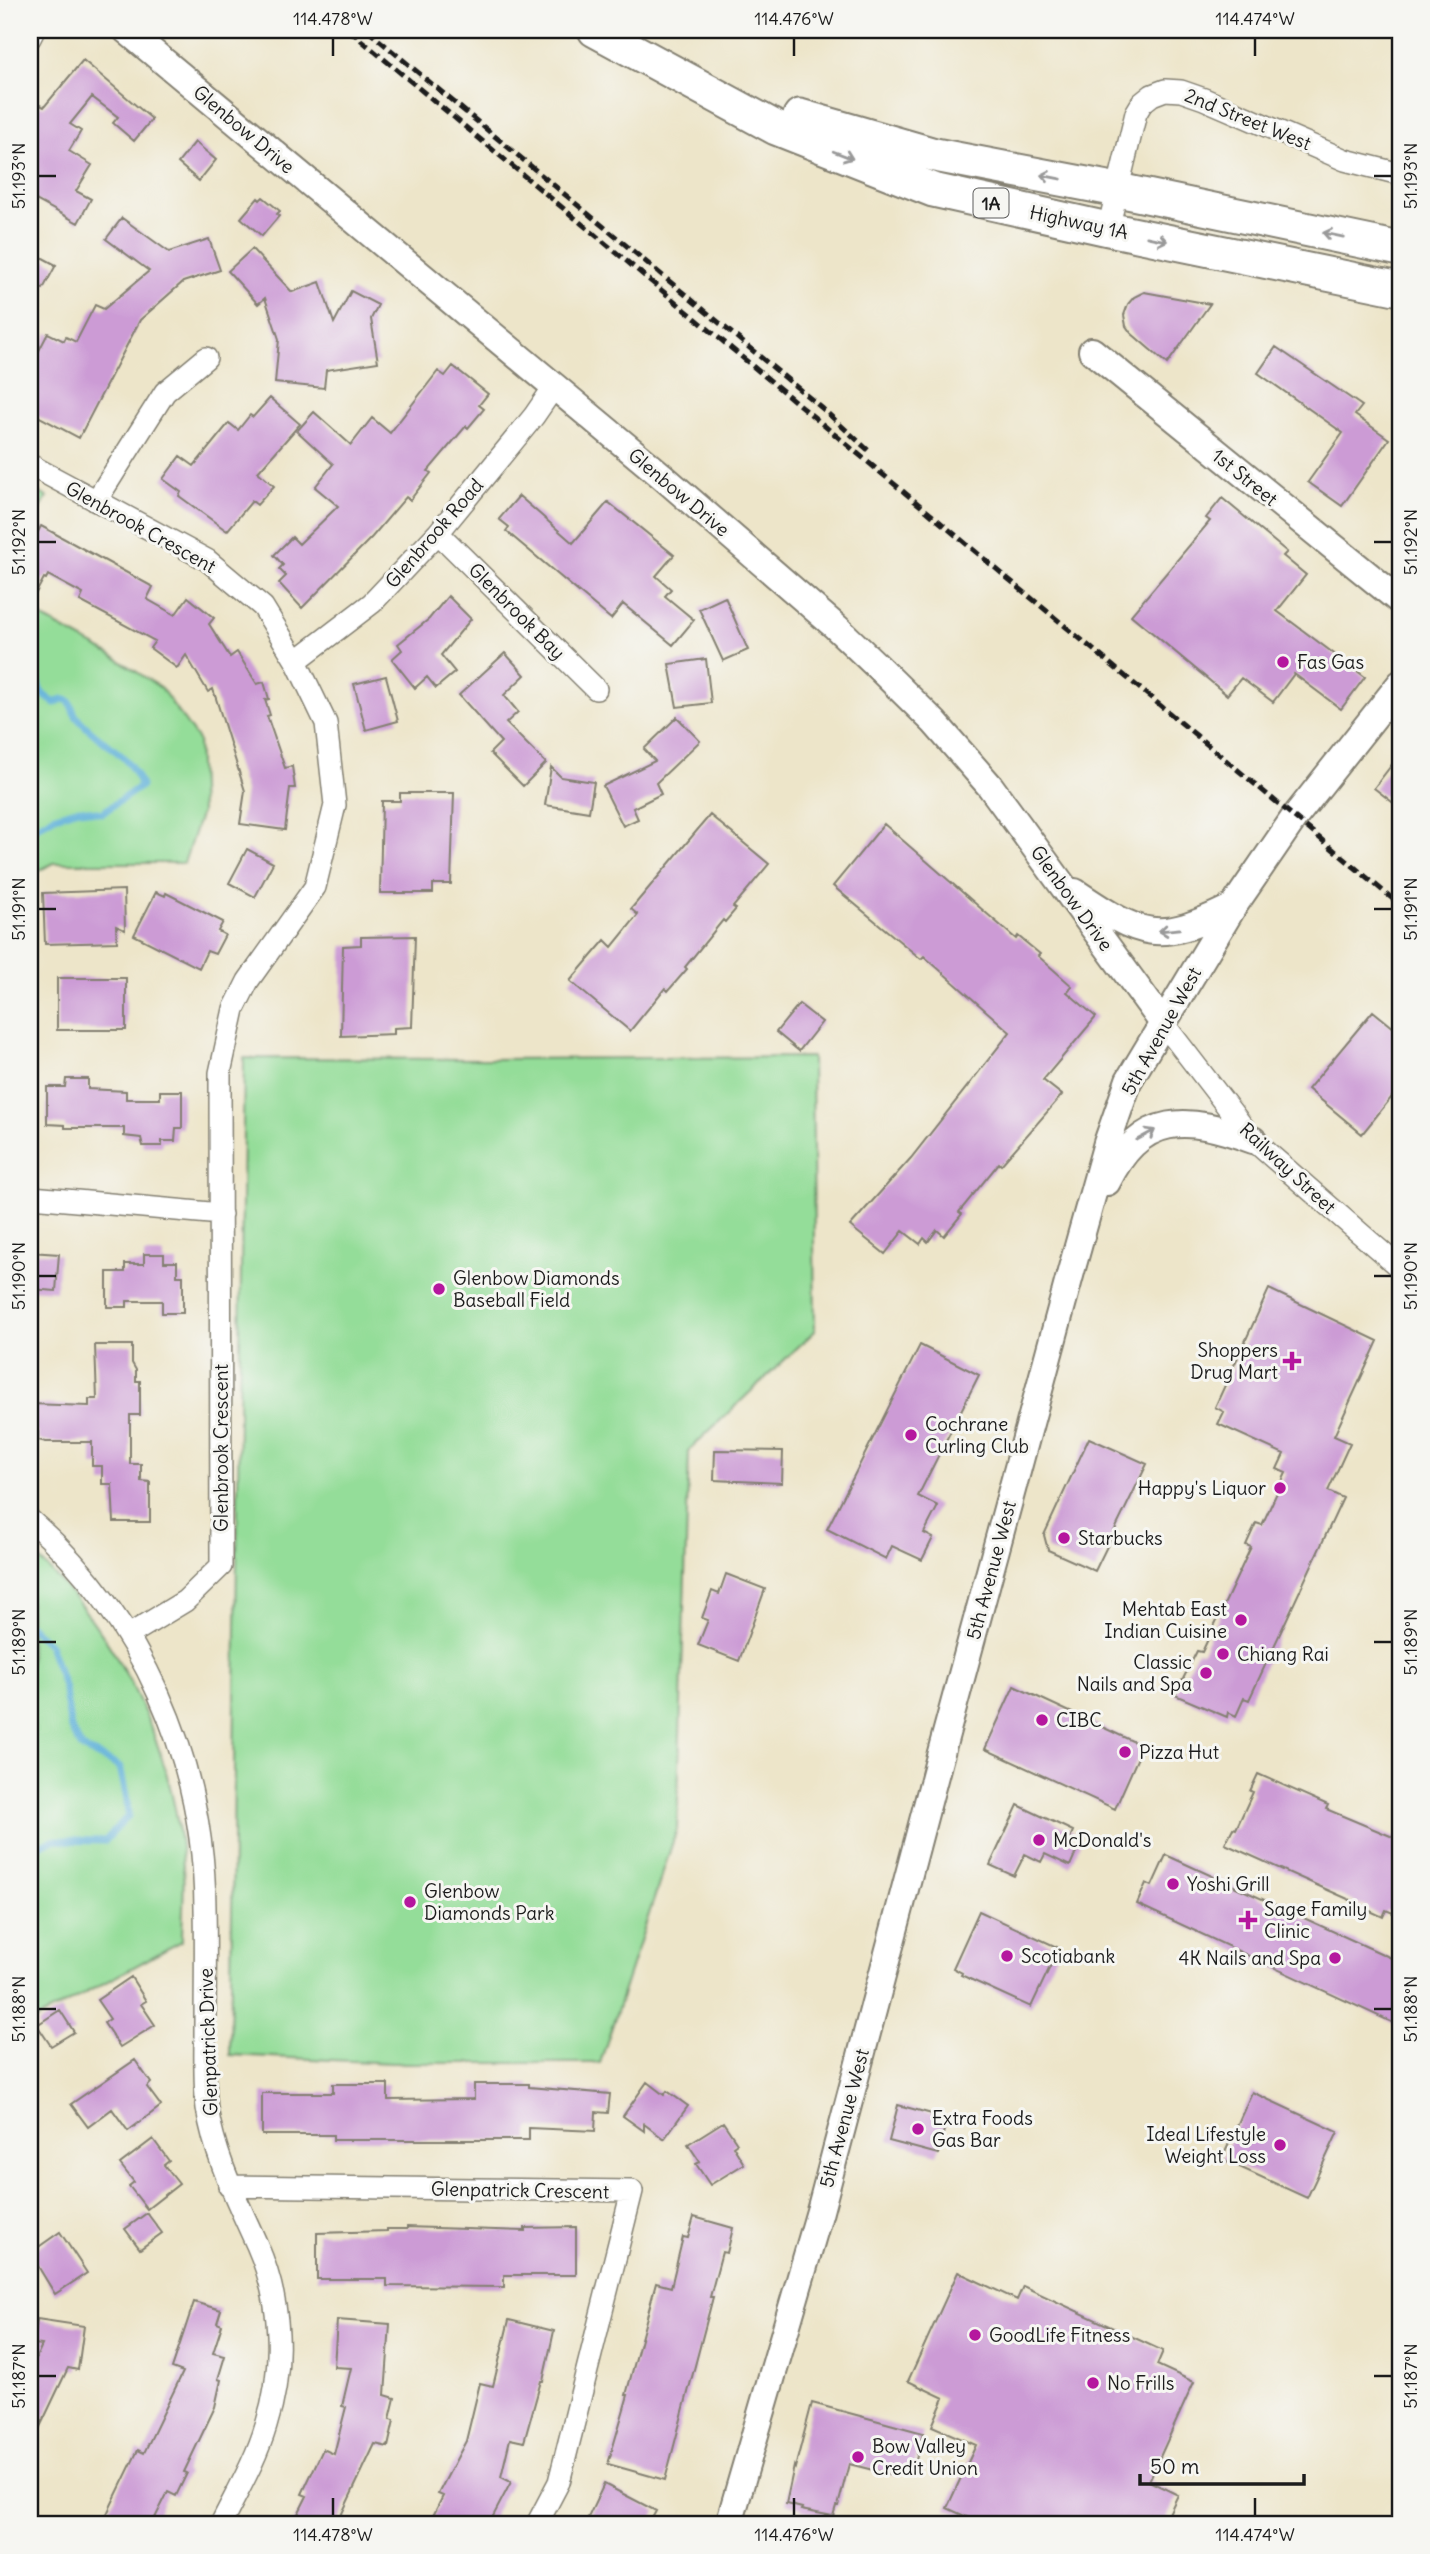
<svg xmlns="http://www.w3.org/2000/svg" width="1430" height="2554" viewBox="0 0 1430 2554" font-family="Delius,sans-serif">
  <style>
    .green { fill: #94dd99; stroke: #587c5a; stroke-width: 2 }
    .lines { fill: none; stroke-linecap: round; stroke-linejoin: round }
    .stream { stroke: #5eb1d9; stroke-width: 7 }
    .building { fill: #cc9bd5 }
    .minor-casing { stroke: #848072; stroke-width: 24 }
    .tertiary-casing { stroke: #848072; stroke-width: 30 }
    .primary-casing { stroke: #848072; stroke-width: 37 }
    .minor { stroke: #fff; stroke-width: 21 }
    .tertiary { stroke: #fff; stroke-width: 26 }
    .primary { stroke: #fff; stroke-width: 33 }
    .rail { stroke: #1c1c1c; stroke-width: 5; stroke-dasharray: 10 5; stroke-linecap: butt }
    .oneway { stroke: #999 }
    .ticks { fill: none; stroke: #1c1c1c; stroke-width: 2.5 }
    .poi-dot { fill: #b5179e; stroke: #f6f6f2; stroke-width: 2.5 }
    .labels { text-anchor: middle; dominant-baseline: central; stroke-width: 6; stroke-linejoin: round; paint-order: stroke }
    .shield { fill: #f6f6f2; stroke: #5d5d5c; stroke-width: 2 }
    .shield-label { font-size: 18px; font-weight: bold; fill: #1c1c1c }
    .street-label { font-size: 19px; fill: #1c1c1c; stroke: #f6f6f2 }
    .poi-label { font-size: 19px; fill: #1c1c1c; stroke: #f6f6f2; text-anchor: start }
    .neatline { fill: none; stroke: #1c1c1c; stroke-width: 2.5 }
    .ticks-label { font-size: 18px; text-anchor: middle; fill: #1c1c1c }
  </style>
  <rect width="100%" height="100%" fill="#f6f6f2"/>
  <filter id="ink" filterUnits="userSpaceOnUse"><feTurbulence type="fractalNoise" baseFrequency=".0143" numOctaves="2"/><feDisplacementMap in="SourceGraphic" scale="14" xChannelSelector="R" yChannelSelector="G"/><feConvolveMatrix kernelMatrix="1 2 1 2 8 2 1 2 1" color-interpolation-filters="sRGB"/></filter>
  <filter id="wash" filterUnits="userSpaceOnUse"><feTurbulence type="fractalNoise" baseFrequency=".00686" numOctaves="4" result="noise"/><feDisplacementMap in="SourceGraphic" scale="28" xChannelSelector="R" yChannelSelector="G"/><feGaussianBlur stdDeviation="1.57" result="paint"/><feColorMatrix in="noise" values="0 0 0 0 0 0 0 0 0 0 0 0 0 0 0 0 0 1.4 0 .05"/><feComposite in="paint" operator="in"/></filter>
  <g filter="url(#wash)">
    <rect width="100%" height="100%" fill="#ede5c9"/>
    <path class="green" d="M30 487 47 497 30 528Z
      M30 611 113 656 161 688 198 740 201 812 184 863H54L30 875Z
      M812 1057 815 1331 689 1450 677 1829 600 2063H392L230 2055 244 1058 483 1059Z
      M30 1551C118 1631 174 1747 183 1866 185 1891 182 1916 182 1941L30 2023Z"/>
    <g class="lines">
      <path class="stream" d="M30 673 38 679C38 692 44 696 55 703L62 699 69 701C72 706 73 712 76 716 98 744 127 748 141 786L102 813 79 809 55 816 30 831
        M30 1626 49 1645 64 1686 71 1729 82 1748 120 1767 127 1800 128 1816 105 1841 56 1840 39 1845 30 1870"/>
    </g>
    <g id="blocks">
      <path class="building" d="M83 60 152 119 134 141 113 123 118 117 92 97 70 124 81 131 69 151 92 165 76 191 91 199 78 223 30 197V122L40 105 44 107Z
        M195 142 216 160 199 181 178 163Z
        M263 197 280 211 277 214 279 216 262 236 241 218 258 198 260 200Z
        M122 218 169 252 209 239 220 270 183 282 140 320 79 438 30 412V368L48 333 64 341 66 337 76 342 95 305 104 309 149 271 106 239Z
        M252 249 292 292 320 282 334 323 351 291 378 305 371 319 378 362 326 370 324 388 275 383 279 339 265 298 258 304 228 271Z
        M30 251 56 265 43 289 30 282Z
        M1144 292 1210 304 1167 364 1131 333 1126 326 1124 315 1128 304 1134 297Z
        M1276 347 1362 406 1355 415 1389 439 1342 506 1308 482 1343 433 1258 373Z
        M453 366 488 394 479 405 484 409 468 428 466 426 428 471 431 473 410 500 406 497 372 537 302 608 279 583 286 576 279 569 283 565 274 555 292 537 299 544 338 506 315 487 333 464 297 431 314 412 351 445 372 418 390 433 438 371 445 376Z
        M270 398 300 424 258 472 274 486 257 505 252 501 227 531 179 496 181 492 163 479 180 456 194 466 229 423 238 430 250 415 253 417Z
        M519 496 573 543 608 502 674 555 656 576 671 589 665 596 694 620 673 645 623 604 611 619 506 531 509 527 499 519Z
        M1222 498 1287 552 1283 556 1306 575 1277 611 1365 677 1341 709 1294 674 1273 702 1241 678 1227 695 1131 615 1210 521 1206 518Z
        M41 526 153 587 147 599 175 615 188 597 214 618 209 624 230 657 237 652 257 684 264 682 269 699 265 700 270 715 267 716 285 768 292 766 295 788H290L285 830 240 824 245 791 213 689 208 692 186 655 177 668 150 648 155 641 80 601 83 594 48 575 46 579 44 578 30 604V547Z
        M448 596 471 619 441 655 455 672 436 688 427 677 415 688 392 659 402 650 398 644 429 619Z
        M725 597 748 650 723 661 699 609Z
        M505 653 525 675 504 695 518 712 506 723 546 763 523 786 490 753 501 742 459 695Z
        M706 659 711 703 677 707 669 664Z
        M386 676 398 721 366 730 354 684Z
        M677 717 700 741 656 783 661 794 633 808 638 819 623 826 603 786 655 761 644 749Z
        M1400 754V808L1374 788Z
        M551 767 561 777 594 782 589 812 545 805Z
        M400 793H454L451 884H433V893H380L382 801H400Z
        M710 815 769 864 733 907 736 909 725 922 723 920 685 967 687 969 668 991 665 988 630 1031 570 981 605 940 612 947 638 915 631 909Z
        M884 824 1016 939 1018 936 1040 954 1038 956 1072 986 1067 992 1096 1017 1043 1080 1062 1095 1001 1165 999 1163 959 1212 962 1214 944 1236 937 1230 928 1242 924 1238 920 1244 903 1231 885 1254 850 1226 911 1158 1010 1032 924 956 921 959 833 886Z
        M247 849 273 863 255 897 229 883Z
        M124 890 125 930 116 926 117 942 45 944 43 893Z
        M156 892 165 896 166 893 223 922 218 931 225 935 215 954 207 951 199 968 134 935Z
        M415 936 412 1027 394 1028V1034L341 1036 343 946 361 945V937Z
        M57 978H126V1030H57Z
        M799 1004 822 1022 799 1051 776 1032Z
        M1373 1011 1400 1033V1087L1362 1134 1308 1089Z
        M66 1079H88V1089L126 1091V1099H160V1091H182V1128H176L175 1141H162V1146H143L141 1138 124 1136V1128H65V1125L47 1124V1087H65Z
        M30 1252 59 1254 56 1291 30 1289Z
        M144 1254H164V1262H177V1276H183V1313H162V1301H127V1307H107V1272H125V1264H144Z
        M1269 1289 1378 1341 1334 1436 1350 1443 1328 1491 1343 1498 1249 1700 1244 1698 1236 1716 1228 1712 1227 1717 1175 1695 1197 1651 1202 1652 1251 1547 1246 1545 1256 1523 1262 1525 1286 1473 1277 1469 1284 1454 1218 1424 1224 1412 1215 1407Z
        M95 1345H132V1363L136 1370V1381H140V1415H130V1464H141V1481L150 1482V1522H114L112 1484H102V1466H92V1442H46L38 1440V1432H30V1404L89 1406V1399H97Z
        M920 1345 979 1375 918 1496 938 1506 924 1533 933 1538 922 1560 892 1546 886 1559 827 1529Z
        M1089 1438 1147 1464 1095 1571 1048 1550 1044 1535Z
        M715 1450 783 1451 782 1483 714 1480Z
        M726 1574 765 1589 739 1661 698 1645 708 1620 702 1618 712 1591 719 1594Z
        M1014 1686 1143 1746 1115 1809 985 1749Z
        M1258 1774 1328 1805 1326 1809 1400 1840V1916L1386 1910 1383 1917 1368 1910V1908L1225 1844 1233 1828 1236 1829 1253 1792 1250 1791Z
        M1018 1805 1073 1831 1070 1838 1080 1843 1070 1866 1045 1854 1041 1862 1025 1854 1014 1876 990 1865Z
        M1166 1855 1400 1962V2026L1137 1904 1146 1883 1152 1886Z
        M979 1911 1059 1948 1031 2007 961 1975 962 1973 953 1968Z
        M131 1977 146 2001 141 2004 155 2025 120 2047 104 2023 110 2019 97 2000Z
        M60 2010 74 2032 51 2046 37 2025Z
        M135 2060 151 2083 147 2087 161 2106 128 2131 112 2109 88 2127 71 2104Z
        M647 2082 664 2095 667 2091 688 2106 664 2139 644 2124V2131L623 2116Z
        M333 2084H388V2100L474 2099V2084H529V2087L610 2094 608 2113 596 2112 595 2131 529 2128V2140H333V2135H262V2093H333Z
        M1252 2092 1338 2132 1307 2198 1222 2159Z
        M898 2105 947 2118 938 2154 889 2141Z
        M723 2122 737 2143 733 2146 744 2164 710 2185 696 2164 700 2162 688 2144Z
        M153 2139 169 2161 164 2165 179 2184 147 2209 129 2186 134 2182 120 2164Z
        M147 2213 162 2233 140 2249 125 2229Z
        M694 2217 733 2228 727 2253 722 2252 710 2297H713L665 2480 608 2464 628 2395H626L656 2283 671 2287 683 2237 688 2238Z
        M407 2227 525 2231V2228L576 2227V2275H504V2287L387 2286V2279H317V2233L387 2231V2229H407Z
        M60 2232 87 2273 55 2294 30 2253Z
        M958 2272 1017 2300 1023 2286 1163 2351 1157 2365 1194 2382 1149 2481 1178 2495 1164 2524H982L947 2508 976 2445 932 2426 944 2398 908 2381Z
        M194 2302 221 2310 217 2323 222 2325 213 2353 225 2356 218 2379 221 2380 215 2407 184 2472 187 2473 176 2496 168 2492 152 2524H102L138 2450 144 2453 183 2372 172 2368Z
        M37 2319 84 2326 78 2370 68 2368 30 2448V2371L42 2345 34 2344Z
        M337 2320 390 2324 385 2395 395 2398 390 2419 394 2420 388 2447 375 2444 337 2524H293L307 2496 302 2494 323 2449 334 2454 346 2407 342 2406 351 2368 334 2367Z
        M509 2320 554 2331 543 2381H541L524 2442 510 2439 501 2477 511 2482 489 2524H429L443 2496 438 2494 466 2441 480 2383 493 2386Z
        M812 2403 923 2433 912 2475 898 2471 897 2476 849 2464 838 2506H836L833 2516 801 2510 802 2508 786 2504 794 2466 795 2468Z
        M604 2484 656 2511 649 2524H585Z"/>
    </g>
  </g>
  <g filter="url(#ink)">
    <use href="#blocks" fill-opacity="0" stroke="#848072" stroke-width="2"/>
    <g class="lines">
      <defs>
        <path id="minor" d="M30 38 34 30
          M1108 229 1136 113 1142 103 1152 95 1165 90 1181 91 1204 99 1345 160 1400 174
          M30 465 207 560 263 607 296 661 326 723 335 805 315 887 248 981 234 1009 220 1073 221 1566 185 1601 129 1635
          M96 501 165 392 206 358
          M438 533 596 689
          M296 661 372 603 438 533 534 416 554 387
          M1163 1023 1253 1140 1400 1268
          M32 1197 221 1214
          M30 1520C142 1618 204 1760 205 1908 206 1949 205 1991 205 2033 205 2058 204 2083 207 2108 215 2158 237 2200 257 2245 282 2302 285 2366 266 2426 256 2460 237 2492 221 2524
          M229 2186 632 2191 559 2482 537 2524"/>
        <path id="tertiary" d="M126 30 662 476 836 627 876 665 934 722 990 786 1163 1023
          M1092 351 1400 601
          M1075 892C1142 937 1157 945 1233 907
          M1107 1182C1141 1111 1188 1116 1253 1140
          M729 2524 820 2211 943 1745 1072 1268 1107 1143 1129 1080 1233 907 1294 818 1400 684"/>
        <path id="primary" d="M595 30 776 128 933 190 1108 229 1400 289
          M800 116 935 155 1118 190 1400 249"/>
      </defs>
      <use href="#minor" class="minor-casing"/>
      <use href="#tertiary" class="tertiary-casing"/>
      <use href="#primary" class="primary-casing"/>
      <use href="#minor" class="minor"/>
      <use href="#tertiary" class="tertiary"/>
      <use href="#primary" class="primary"/>
      <path class="rail" d="M349 30 1400 905
        M367 30 823 409 868 450"/>
    </g>
    <defs><path id="oneway-shaft" d="M-6 0H5M1.5-3L5.5 0L1.5 3" fill="none" stroke-width="1.6" stroke-linecap="round" stroke-linejoin="round" transform="scale(1.75)"/></defs>
    <g class="oneway">
      <use href="#oneway-shaft" transform="translate(843 155) rotate(21)"/>
      <use href="#oneway-shaft" transform="translate(1051 177) rotate(-169)"/>
      <use href="#oneway-shaft" transform="translate(1333 235) rotate(-168)"/>
      <use href="#oneway-shaft" transform="translate(1157 239) rotate(12)"/>
      <use href="#oneway-shaft" transform="translate(1169 930) rotate(174)"/>
      <use href="#oneway-shaft" transform="translate(1146 1135) rotate(-29)"/>
    </g>
  </g>
  <path class="ticks" d="M333 38V56M794 38V56M1255 38V56M38 176H56M1374 176H1392M38 542H56M1374 542H1392M38 909H56M1374 909H1392M38 1276H56M1374 1276H1392M38 1642H56M1374 1642H1392M38 2009H56M1374 2009H1392M38 2376H56M1374 2376H1392M333 2498V2516M794 2498V2516M1255 2498V2516"/>
  <g class="poi-dot">
    <circle cx="1283" cy="662" r="7"/>
    <circle cx="439" cy="1289" r="7"/>
    <path d="M1288.5 1350.5h7v7h7v7h-7v7h-7v-7h-7v-7h7z"/>
    <circle cx="911" cy="1435" r="7"/>
    <circle cx="1280" cy="1488" r="7"/>
    <circle cx="1064" cy="1538" r="7"/>
    <circle cx="1241" cy="1620" r="7"/>
    <circle cx="1223" cy="1654" r="7"/>
    <circle cx="1206" cy="1673" r="7"/>
    <circle cx="1042" cy="1720" r="7"/>
    <circle cx="1125" cy="1752" r="7"/>
    <circle cx="1039" cy="1840" r="7"/>
    <circle cx="1173" cy="1884" r="7"/>
    <circle cx="410" cy="1902" r="7"/>
    <path d="M1244.5 1909.5h7v7h7v7h-7v7h-7v-7h-7v-7h7z"/>
    <circle cx="1007" cy="1956" r="7"/>
    <circle cx="1335" cy="1958" r="7"/>
    <circle cx="918" cy="2129" r="7"/>
    <circle cx="1280" cy="2145" r="7"/>
    <circle cx="975" cy="2335" r="7"/>
    <circle cx="1093" cy="2383" r="7"/>
    <circle cx="858" cy="2457" r="7"/>
  </g>
  <g class="labels">
    <rect class="shield" x="973.5" y="188.5" width="35" height="29" rx="5"/>
    <g class="shield-label">
      <text x="991" y="203">1A</text>
    </g>
    <g class="street-label">
      <text transform="translate(1248 119) rotate(22)">2nd Street West</text>
      <text transform="translate(244 129) rotate(40)">Glenbow Drive</text>
      <text transform="translate(1079 222) rotate(12)">Highway 1A</text>
      <text transform="translate(1245 477) rotate(39)">1st Street</text>
      <text transform="translate(679 492) rotate(40)">Glenbow Drive</text>
      <text transform="translate(141 527) rotate(29)">Glenbrook Crescent</text>
      <text transform="translate(434 533) rotate(-49)">Glenbrook Road</text>
      <text transform="translate(517 611) rotate(45)">Glenbrook Bay</text>
      <text transform="translate(1072 898) rotate(54)">Glenbow Drive</text>
      <text transform="translate(1161 1031) rotate(-61)">5th Avenue West</text>
      <text transform="translate(1288 1168) rotate(43)">Railway Street</text>
      <text transform="translate(221 1448) rotate(-90)">Glenbrook Crescent</text>
      <text transform="translate(991 1570) rotate(-75)">5th Avenue West</text>
      <text transform="translate(208 2042) rotate(-92)">Glenpatrick Drive</text>
      <text transform="translate(844 2118) rotate(-75)">5th Avenue West</text>
      <text transform="translate(520 2190) rotate(1)">Glenpatrick Crescent</text>
    </g>
    <g class="poi-label">
      <text x="1297" y="662">Fas Gas</text>
      <text x="453" y="1278">Glenbow Diamonds<tspan x="453" dy="22">Baseball Field</tspan></text>
      <text x="1278" y="1350" text-anchor="end">Shoppers<tspan x="1278" dy="22">Drug Mart</tspan></text>
      <text x="925" y="1424">Cochrane<tspan x="925" dy="22">Curling Club</tspan></text>
      <text x="1266" y="1488" text-anchor="end">Happy's Liquor</text>
      <text x="1078" y="1538">Starbucks</text>
      <text x="1227" y="1609" text-anchor="end">Mehtab East<tspan x="1227" dy="22">Indian Cuisine</tspan></text>
      <text x="1237" y="1654">Chiang Rai</text>
      <text x="1192" y="1662" text-anchor="end">Classic<tspan x="1192" dy="22">Nails and Spa</tspan></text>
      <text x="1056" y="1720">CIBC</text>
      <text x="1139" y="1752">Pizza Hut</text>
      <text x="1053" y="1840">McDonald's</text>
      <text x="1187" y="1884">Yoshi Grill</text>
      <text x="424" y="1891">Glenbow<tspan x="424" dy="22">Diamonds Park</tspan></text>
      <text x="1264" y="1909">Sage Family<tspan x="1264" dy="22">Clinic</tspan></text>
      <text x="1021" y="1956">Scotiabank</text>
      <text x="1321" y="1958" text-anchor="end">4K Nails and Spa</text>
      <text x="932" y="2118">Extra Foods<tspan x="932" dy="22">Gas Bar</tspan></text>
      <text x="1266" y="2134" text-anchor="end">Ideal Lifestyle<tspan x="1266" dy="22">Weight Loss</tspan></text>
      <text x="989" y="2335">GoodLife Fitness</text>
      <text x="1107" y="2383">No Frills</text>
      <text x="872" y="2446">Bow Valley<tspan x="872" dy="22">Credit Union</tspan></text>
    </g>
  </g>
  <rect width="1430" height="2554" fill="none" stroke="#f6f6f2" stroke-width="77"/>
  <path d="M1140 2474v10h164v-10" fill="none" stroke="#1c1c1c" stroke-width="3.5"/>
  <text x="1150" y="2474" font-size="21" fill="#1c1c1c" stroke="#f6f6f2" stroke-width="5" paint-order="stroke">50 m</text>
  <rect x="38" y="38" width="1354" height="2478" class="neatline"/>
  <g class="ticks-label">
    <text x="333" y="25">114.478°W</text>
    <text x="794" y="25">114.476°W</text>
    <text x="1255" y="25">114.474°W</text>
    <text transform="translate(19 176) rotate(-90)" y="6">51.193°N</text>
    <text transform="translate(1411 176) rotate(-90)" y="6">51.193°N</text>
    <text transform="translate(19 542) rotate(-90)" y="6">51.192°N</text>
    <text transform="translate(1411 542) rotate(-90)" y="6">51.192°N</text>
    <text transform="translate(19 909) rotate(-90)" y="6">51.191°N</text>
    <text transform="translate(1411 909) rotate(-90)" y="6">51.191°N</text>
    <text transform="translate(19 1276) rotate(-90)" y="6">51.190°N</text>
    <text transform="translate(1411 1276) rotate(-90)" y="6">51.190°N</text>
    <text transform="translate(19 1642) rotate(-90)" y="6">51.189°N</text>
    <text transform="translate(1411 1642) rotate(-90)" y="6">51.189°N</text>
    <text transform="translate(19 2009) rotate(-90)" y="6">51.188°N</text>
    <text transform="translate(1411 2009) rotate(-90)" y="6">51.188°N</text>
    <text transform="translate(19 2376) rotate(-90)" y="6">51.187°N</text>
    <text transform="translate(1411 2376) rotate(-90)" y="6">51.187°N</text>
    <text x="333" y="2541">114.478°W</text>
    <text x="794" y="2541">114.476°W</text>
    <text x="1255" y="2541">114.474°W</text>
  </g>
</svg>
